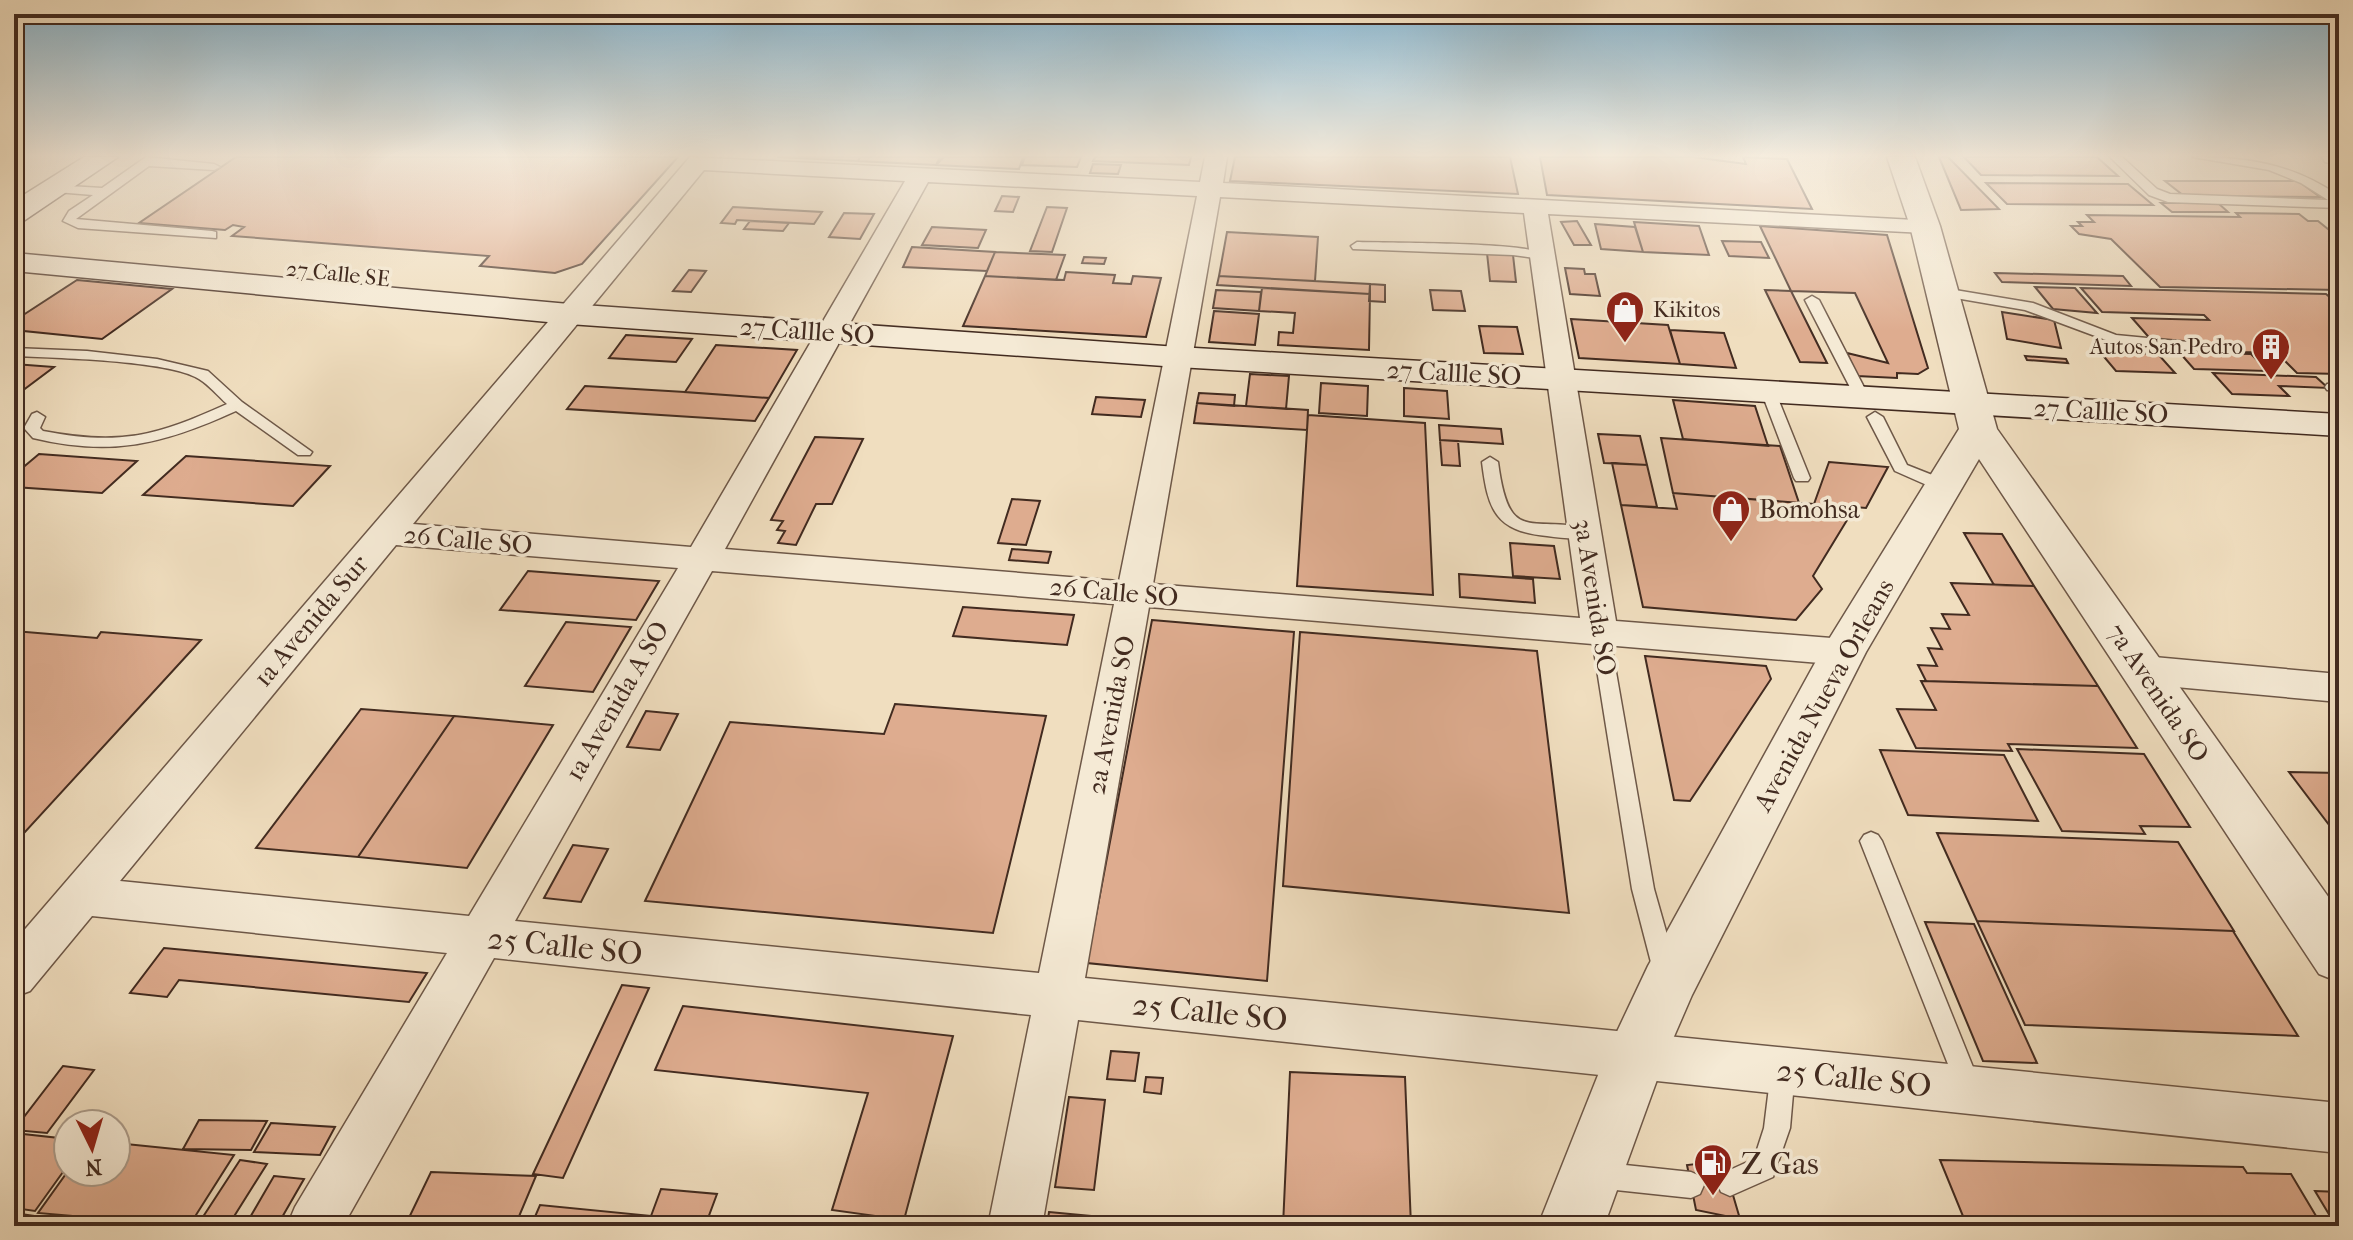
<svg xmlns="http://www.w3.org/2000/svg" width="2353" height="1240" viewBox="0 0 2353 1240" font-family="'IM FELL French Canon',serif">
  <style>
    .building { fill: #deac8f; stroke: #422b20; stroke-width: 2 }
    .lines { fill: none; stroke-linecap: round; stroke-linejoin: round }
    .service-casing { stroke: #6e5848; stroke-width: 3 }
    .minor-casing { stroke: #6e5848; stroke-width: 3 }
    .tertiary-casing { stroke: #6e5848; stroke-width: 3 }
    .secondary-casing { stroke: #422b20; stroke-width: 3 }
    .service { fill: #f5ead5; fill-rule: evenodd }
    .minor { fill: #f5ead5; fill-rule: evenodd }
    .tertiary { fill: #f5ead5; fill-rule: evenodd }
    .secondary { fill: #f5ead5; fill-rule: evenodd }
    .labels { text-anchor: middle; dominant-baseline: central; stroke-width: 7; stroke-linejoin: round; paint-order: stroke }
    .far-street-label { font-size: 22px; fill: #422b20; stroke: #f5ead5 }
    .far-poi-label { font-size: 22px; fill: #422b20; stroke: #f5ead5; text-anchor: start }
    .street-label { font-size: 26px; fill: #422b20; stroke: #f5ead5 }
    .poi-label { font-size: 26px; fill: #422b20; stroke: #f5ead5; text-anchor: start }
    .near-street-label { font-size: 32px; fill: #422b20; stroke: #f5ead5 }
    .near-poi-label { font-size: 32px; fill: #422b20; stroke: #f5ead5; text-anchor: start }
  </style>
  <rect width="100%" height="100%" fill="#f0debf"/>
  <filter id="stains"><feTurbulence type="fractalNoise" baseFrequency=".0025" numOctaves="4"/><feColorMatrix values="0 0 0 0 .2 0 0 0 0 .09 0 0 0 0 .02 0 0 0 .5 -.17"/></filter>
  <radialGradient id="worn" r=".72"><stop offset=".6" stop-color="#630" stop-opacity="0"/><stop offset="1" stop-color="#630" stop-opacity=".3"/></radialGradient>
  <path class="building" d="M236 157H678L582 264 555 273 480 266 489 256 232 236 244 227 233 225 225 230 139 223Z
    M777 157H860L858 161Z
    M860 157H944L936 165 858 161Z
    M940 157H1023L1019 169 936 165Z
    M1025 157H1081L1077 167 1022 165Z
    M1095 157H1191L1189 165 1093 161Z
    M1235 157H1510L1518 194 1230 181Z
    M1540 157H1693L1746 164 1743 157 1787 159 1812 209 1547 195Z
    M1939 157H1948L1999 209 1961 210Z
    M1964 157H2097L2118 176 1981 175Z
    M1093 164 1121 165 1118 174 1090 173Z
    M2165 181H2298L2320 197 2184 196Z
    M1986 183 2128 184 2153 205 2007 204Z
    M1002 196 1019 197 1013 212 995 211Z
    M2161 203H2218L2228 212H2172Z
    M733 207 822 212 814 224 737 220 735 224 721 223Z
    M1047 207 1067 208 1052 252 1030 251Z
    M844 213 874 214 860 239 829 237Z
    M2236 213 2299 214 2308 221H2318L2339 238V290L2160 287 2111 239 2079 234 2071 226H2082L2078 222H2094L2087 215 2240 217Z
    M750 221 789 223 783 231 744 229Z
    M1577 221 1591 245H1574L1561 222Z
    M1634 222 1699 226 1709 255 1643 252Z
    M1595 224 1635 227 1643 252 1601 249Z
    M1760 226 1887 235 1928 368 1918 374 1897 373V378L1857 376 1847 353 1888 363 1855 293 1791 291Z
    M932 227 986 230 978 248 922 245Z
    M1227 232 1318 237 1315 281 1219 276Z
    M1722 241 1761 242 1769 258 1729 256Z
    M912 247 995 252 987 271 903 267Z
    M995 252 1065 255 1056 280 985 276Z
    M1487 253 1513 255 1516 282 1490 281Z
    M1084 257 1106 258 1104 264 1082 263Z
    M1565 268 1584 269 1585 274H1595L1600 296 1570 294Z
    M689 270 706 271 691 292 673 291Z
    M1066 272 1115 275 1113 283 1131 284 1133 276 1161 278 1146 337 963 326 985 276 1064 280Z
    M1995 273 2123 276 2131 286 2002 282Z
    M1219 276 1370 284V294L1217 285Z
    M77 280 172 289 102 339 14 330V321Z
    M1370 284 1385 285V302L1369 301Z
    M2035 287 2075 288 2097 313 2053 309Z
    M1262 288 1370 294 1369 350 1278 345 1279 332 1293 333 1295 313 1259 311Z
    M2081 288 2326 294 2339 305V374L2297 373 2277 353 2243 352 2236 344 2153 342 2132 318 2209 320 2204 315 2102 312Z
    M1216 290 1261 292 1259 311 1213 308Z
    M1430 290 1461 291 1465 311 1433 310Z
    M1765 290 1791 291 1827 363 1800 362Z
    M1214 311 1259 314 1255 345 1209 342Z
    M2002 312 2054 320 2061 348 2007 339Z
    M1571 319 1668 325 1680 364 1579 358Z
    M1479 326 1517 327 1523 354 1484 353Z
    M1670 330 1724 333 1736 368 1680 364Z
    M626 335 692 339 676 362 609 358Z
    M716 345 797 350 769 398 685 392Z
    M2100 352 2158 354 2175 373 2116 371Z
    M2179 352 2251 354 2268 371 2194 369Z
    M2025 356 2066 359 2068 363 2027 360Z
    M14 364 54 367 18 394H14Z
    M2213 373 2316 377 2328 388 2279 386 2289 396 2232 394Z
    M1250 374 1289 376 1286 409 1246 406Z
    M1321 383 1368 386 1367 416 1319 413Z
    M585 386 685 392 769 398 755 421 567 409Z
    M1404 388 1447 391 1449 419 1404 416Z
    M1199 393 1235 395 1234 406 1197 403Z
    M1096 397 1145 400 1141 417 1092 414Z
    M1673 400 1755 406 1768 446 1683 439Z
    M1197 403 1308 410 1307 430 1194 423Z
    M1308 415 1425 423 1433 595 1297 586Z
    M1439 425 1501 429 1503 444 1440 440Z
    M1598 434 1640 436 1647 465 1604 463Z
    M815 437 863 439 832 504H816L796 545 778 543 785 531 777 530 783 521 771 520Z
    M1661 438 1780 446 1799 503 1673 493Z
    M1440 440 1458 441 1460 466 1442 465Z
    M39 454 137 461 102 493 14 487V475Z
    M186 456 330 466 293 506 143 495Z
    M1829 462 1888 467 1866 508 1855 507 1813 576 1822 589 1796 620 1643 607 1621 505 1677 509 1673 493 1814 504Z
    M1612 463 1647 465 1657 507 1621 505Z
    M1012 499 1040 501 1026 545 998 543Z
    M1964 533 2002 534 2034 586 1994 585Z
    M1510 543 1554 546 1560 579 1513 576Z
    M1012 549 1051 552 1048 563 1009 560Z
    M528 571 659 581 636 620 500 610Z
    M1459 574 1533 579 1535 603 1460 597Z
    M1951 583 2034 586 2098 686 1926 681 1918 665 1937 666 1928 648 1942 649 1931 628 1950 629 1942 614 1969 615Z
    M963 607 1074 615 1067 645 953 636Z
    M1152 620 1294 632 1267 981 1087 963Z
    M566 622 631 627 593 692 525 686Z
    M14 631 97 638 101 632 201 640 14 844Z
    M1300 632 1537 651 1569 913 1283 886Z
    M1645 656 1766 666 1771 679 1690 801 1674 800Z
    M1921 681 2098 686 2137 748 2008 744 2012 751 1916 748 1897 709 1936 710Z
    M895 704 1046 716 993 933 645 901 730 722 884 734Z
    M361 709 454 716 358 857 256 848Z
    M646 711 678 714 660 750 627 747Z
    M454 716 553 725 467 868 358 857Z
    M2017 749 2144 754 2190 827 2140 826 2145 834 2062 831Z
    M1880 750 2004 755 2038 821 1908 815Z
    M2289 772 2339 773V838Z
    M1937 833 2178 842 2234 931 1977 921Z
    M573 845 608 849 581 902 544 898Z
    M1977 921 2233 931 2298 1036 2025 1025Z
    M1925 922 1974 924 2037 1063 1983 1061Z
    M164 948 427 973 409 1002 179 980 167 997 130 993Z
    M622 985 649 988 563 1178 533 1174Z
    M683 1006 953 1036 904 1220 832 1210 868 1093 655 1070Z
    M1111 1051 1139 1053 1135 1081 1107 1079Z
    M63 1066 94 1070 47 1133 14 1130Z
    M1290 1072 1405 1077 1411 1226H1283Z
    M1146 1077 1163 1078 1161 1094 1144 1092Z
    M1069 1097 1105 1100 1094 1190 1055 1187Z
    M199 1120 267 1121 251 1150 183 1149Z
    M271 1123 335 1127 320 1155 254 1152Z
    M14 1133 68 1139V1165L35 1211 14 1208Z
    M116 1143 234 1155 189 1226 38 1213 68 1171 116 1172Z
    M240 1160 267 1164 228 1226H197Z
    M1940 1160 2243 1167 2247 1173 2291 1174 2322 1226H1967Z
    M1723 1161 1740 1219 1696 1210 1687 1165Z
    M431 1172 536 1176 515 1226H405Z
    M274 1176 304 1179 277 1226H245Z
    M661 1189 717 1194 707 1221 728 1223 727 1226H531L540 1205 651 1216Z
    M2315 1191 2339 1192V1226H2336Z
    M1049 1212 1101 1217 1100 1226H1047Z
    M14 1213 62 1220 58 1226H14Z
    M67 1218 116 1226H62Z"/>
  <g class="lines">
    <defs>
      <path id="service" d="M146 157 214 164 220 167 214 170 149 166 76 219 212 231 216 232V238L78 228 63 221 69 211 93 195 56 192 52 191V185L102 188Z
        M2110 157H2122L2157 189 2170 194 2328 200 2301 183 2269 170 2193 157C2247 157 2293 164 2339 196V208L2168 202 2149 195Z
        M1357 242C1389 243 1530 242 1548 255L1542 259 1513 255 1353 249 1351 246Z
        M1943 288 2033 303 2116 335 2220 345 2227 349 2220 353 2114 343 2025 310 1938 295V289Z
        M1812 296 1819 300 1869 397 1867 400H1857L1855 397 1805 300Z
        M14 348 87 351 157 359 208 371 242 402 312 452 310 455H298L236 411C164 444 112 457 33 438L24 428 32 414 37 412 45 417 40 428 43 431C121 446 156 436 227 404 218 396 209 385 199 379 170 360 53 358 14 356Z
        M2339 383V391L2327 390 2325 387 2327 384Z
        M1768 387 1775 391 1810 478 1808 481H1796L1794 478 1761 391Z
        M1875 412 1883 417 1907 465 1950 482 1952 486 1950 490H1938L1895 471 1867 417Z
        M1490 457 1498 462C1509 547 1530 514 1591 529L1593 533 1591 537C1578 540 1561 538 1547 536 1495 531 1488 510 1482 462Z
        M1600 626 1609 632 1654 889 1677 970 1673 977 1665 980 1657 977 1653 970 1632 889 1591 632Z
        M1871 832 1878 835 1882 841 1981 1087 1978 1095 1969 1099 1960 1095 1957 1087 1860 841 1864 835Z
        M1783 1059 1792 1063 1795 1071 1790 1128 1773 1177 1730 1196 1721 1192 1717 1183 1721 1174 1754 1159 1764 1128 1771 1071 1774 1063Z
        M1597 1162 1691 1172 1700 1176 1704 1185 1700 1194 1691 1198 1597 1188 1588 1184 1584 1175 1588 1166Z"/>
      <path id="minor" d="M690 157 1200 182 1205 157H1227L1223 183 1934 221 1937 226 1934 231 1925 233 1548 214 1616 621 1844 639 1857 643 1862 652 1857 661 1844 665 1149 607 1085 978 2339 1103V1153L1078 1020 1042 1226H988L1031 1015 494 958 343 1226H287L295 1207 447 953 92 916 30 991 14 997V942ZM704 170 905 181 691 547 413 524ZM928 182 1197 196 1119 581 725 549ZM1220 197 1524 213 1580 618 1153 584ZM396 545 678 568 469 916 120 881ZM712 571 1114 604 1039 973 515 921Z
        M2322 157H2339V165L2325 162Z
        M2143 656 2339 674V702L2143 684 2130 680 2124 670 2130 660Z"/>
      <path id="tertiary" d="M1887 157H1915L1940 226 1997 429 2339 912V982L2319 974 1979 459 1866 652 1692 995 1666 1055 1604 1226H1538L1606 1055 1648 966 1821 652 1959 429 1910 226Z"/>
      <path id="secondary" d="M84 157H118L25 220 14 223V201Z
        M14 253 569 304 1178 347 2339 414V436L1178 367 569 324 14 271Z"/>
    </defs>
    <use href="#service" class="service-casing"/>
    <use href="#minor" class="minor-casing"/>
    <use href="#tertiary" class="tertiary-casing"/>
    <use href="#secondary" class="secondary-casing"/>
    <use href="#service" class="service"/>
    <use href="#minor" class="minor"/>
    <use href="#tertiary" class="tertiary"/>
    <use href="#secondary" class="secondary"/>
  </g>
  <linearGradient id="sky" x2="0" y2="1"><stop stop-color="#89b7d1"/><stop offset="0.47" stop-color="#f8f0e2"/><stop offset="1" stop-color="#f8f0e2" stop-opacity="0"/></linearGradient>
  <rect width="2353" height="331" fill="url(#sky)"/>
  <defs>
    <symbol id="shop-pin" viewBox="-11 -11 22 30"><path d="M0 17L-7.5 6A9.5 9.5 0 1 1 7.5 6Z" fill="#8f2418" stroke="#f5ead5"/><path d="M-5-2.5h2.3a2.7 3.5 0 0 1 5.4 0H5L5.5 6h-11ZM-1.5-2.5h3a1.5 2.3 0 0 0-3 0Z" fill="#fff"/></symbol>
    <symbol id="building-pin" viewBox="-11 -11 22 30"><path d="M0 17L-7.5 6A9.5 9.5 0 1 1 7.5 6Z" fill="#8f2418" stroke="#f5ead5"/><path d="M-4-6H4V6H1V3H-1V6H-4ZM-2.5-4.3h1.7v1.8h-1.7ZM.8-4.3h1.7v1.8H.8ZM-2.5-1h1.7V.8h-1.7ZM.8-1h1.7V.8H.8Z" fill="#fff"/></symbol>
    <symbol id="fuel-pin" viewBox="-11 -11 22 30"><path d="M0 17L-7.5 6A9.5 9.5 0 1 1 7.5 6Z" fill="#8f2418" stroke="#f5ead5"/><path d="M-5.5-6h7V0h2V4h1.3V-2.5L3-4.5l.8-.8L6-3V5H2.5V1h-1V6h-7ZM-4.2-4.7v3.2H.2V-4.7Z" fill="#fff"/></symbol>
  </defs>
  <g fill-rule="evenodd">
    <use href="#shop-pin" x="1603" y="288" width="44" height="60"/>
    <use href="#building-pin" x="2249" y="325" width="44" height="60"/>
    <use href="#shop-pin" x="1709" y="487" width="44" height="60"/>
    <use href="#fuel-pin" x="1691" y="1141" width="44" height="60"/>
  </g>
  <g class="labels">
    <g class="far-street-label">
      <text transform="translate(338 274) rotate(6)">27 Calle SE</text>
    </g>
    <g class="far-poi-label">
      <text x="1653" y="310">Kikitos</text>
      <text x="2243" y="347" text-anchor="end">Autos San Pedro</text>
    </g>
    <g class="street-label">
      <text transform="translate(807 331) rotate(4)">27 Callle SO</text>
      <text transform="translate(1454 373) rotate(3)">27 Callle SO</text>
      <text transform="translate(2101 411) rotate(3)">27 Callle SO</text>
      <text transform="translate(468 540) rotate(5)">26 Calle SO</text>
      <text transform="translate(1114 592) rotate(5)">26 Calle SO</text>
      <text transform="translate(1595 597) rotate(81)">3a Avenida SO</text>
      <text transform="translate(311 621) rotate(-50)">1a Avenida Sur</text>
      <text transform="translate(2158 693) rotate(56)">7a Avenida SO</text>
      <text transform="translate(1824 695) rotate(-61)">Avenida Nueva Orleans</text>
      <text transform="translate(617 701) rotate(-60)">1a Avenida A SO</text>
      <text transform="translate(1111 715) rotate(-79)">2a Avenida SO</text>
    </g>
    <g class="poi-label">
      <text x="1759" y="509">Bomohsa</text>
    </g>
    <g class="near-street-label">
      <text transform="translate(565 946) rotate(6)">25 Calle SO</text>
      <text transform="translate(1210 1012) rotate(6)">25 Calle SO</text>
      <text transform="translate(1854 1078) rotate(6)">25 Calle SO</text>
    </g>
    <g class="near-poi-label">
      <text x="1741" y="1163">Z Gas</text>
    </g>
  </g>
  <rect width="2353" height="1240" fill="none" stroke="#f0debf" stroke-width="48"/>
  <rect x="16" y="16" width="2321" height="1208" fill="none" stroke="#422b20" stroke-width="4"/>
  <rect x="24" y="24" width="2305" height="1192" fill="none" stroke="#422b20" stroke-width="2"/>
  <g transform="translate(92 1148) rotate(175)"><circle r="38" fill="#f5ead5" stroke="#ad9e8d" stroke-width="2"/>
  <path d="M0-6L14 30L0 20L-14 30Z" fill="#8f2418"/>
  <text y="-12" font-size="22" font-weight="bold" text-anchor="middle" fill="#422b20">N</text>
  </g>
  <rect width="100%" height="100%" filter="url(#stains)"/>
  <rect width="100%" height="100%" fill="url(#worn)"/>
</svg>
